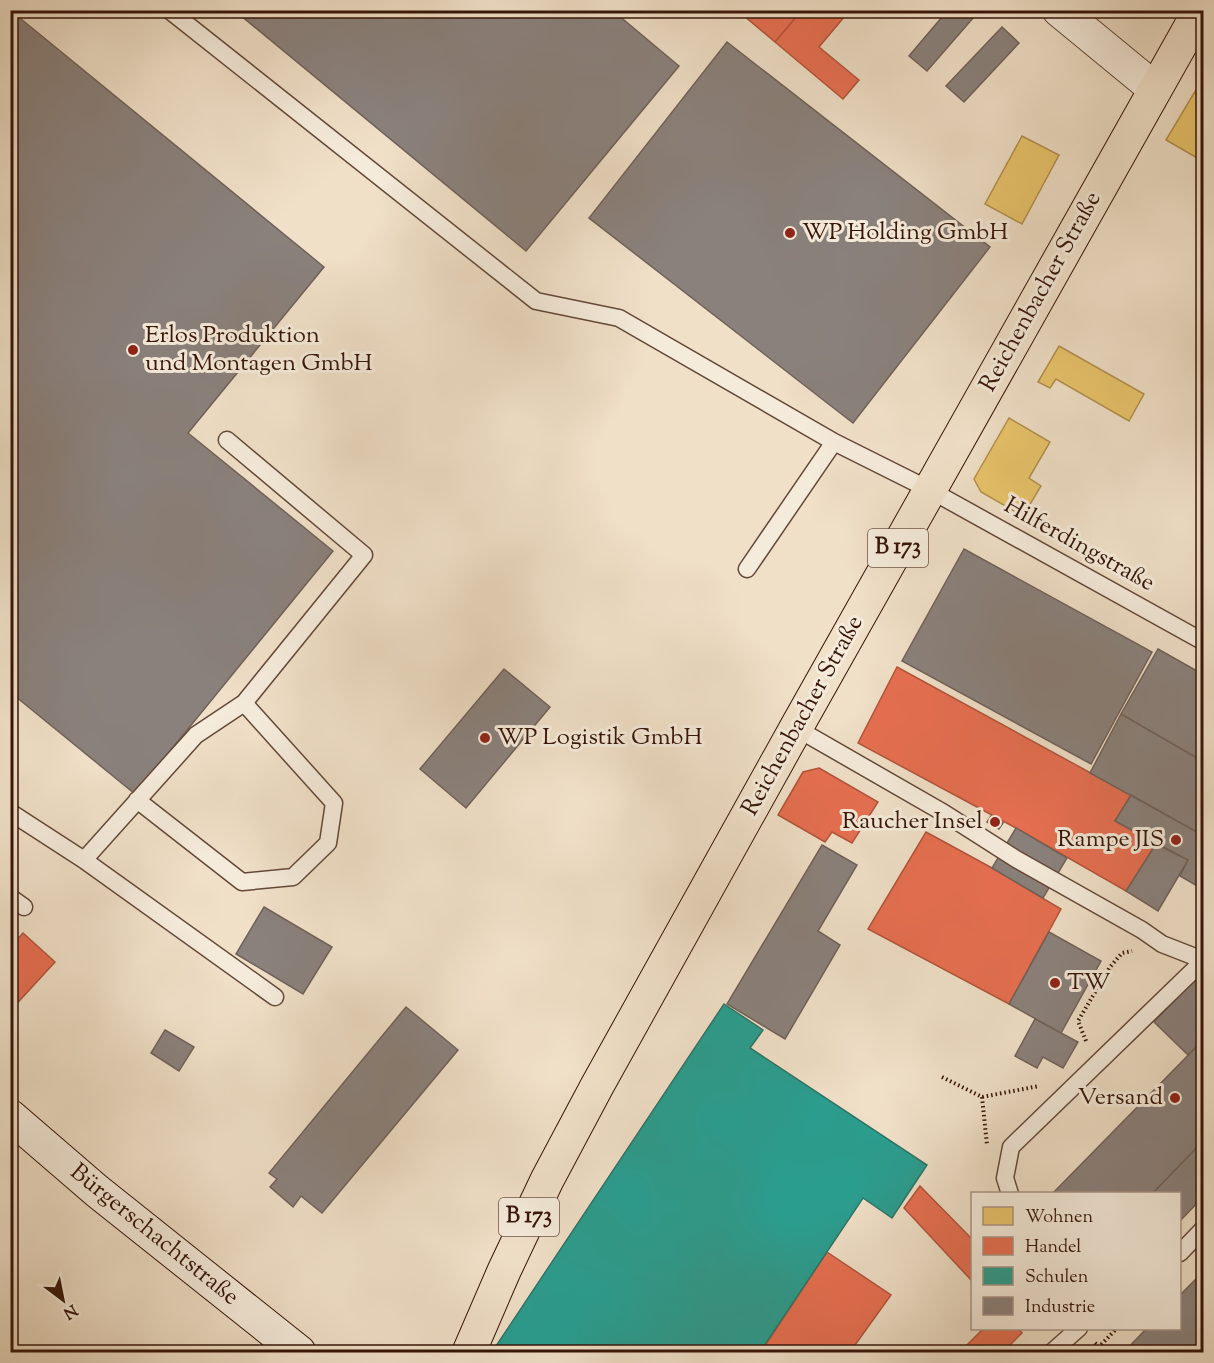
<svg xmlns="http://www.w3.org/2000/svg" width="1214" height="1363" viewBox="0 0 1214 1363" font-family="'Sorts Mill Goudy',serif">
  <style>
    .homes { fill: #e9c46a; stroke: #b3904d; stroke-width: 1.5 }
    .shops { fill: #e76f51; stroke: #b2543b; stroke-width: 1.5 }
    .schools { fill: #2a9d8f; stroke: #2e7466; stroke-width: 1.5 }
    .industry { fill: #8a817c; stroke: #716159; stroke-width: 1.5 }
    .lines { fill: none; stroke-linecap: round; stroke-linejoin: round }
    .lane-casing { stroke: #644838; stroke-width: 19 }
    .street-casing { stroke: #644838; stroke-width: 35 }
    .secondary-casing { stroke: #361508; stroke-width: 35 }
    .primary-casing { stroke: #361508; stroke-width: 35 }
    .path { stroke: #361508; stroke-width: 4; stroke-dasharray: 1.5 3; stroke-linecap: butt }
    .lane { stroke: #f5ebdb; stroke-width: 16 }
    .street { stroke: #f5ebdb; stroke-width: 33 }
    .secondary { stroke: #f5ebdb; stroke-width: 33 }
    .primary { stroke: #f0e0c8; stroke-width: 33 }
    .poi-dot { fill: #8f2418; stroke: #f5ebdb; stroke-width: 2 }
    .labels { text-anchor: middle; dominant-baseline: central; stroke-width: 6; stroke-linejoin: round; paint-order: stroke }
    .shield { fill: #f5ebdb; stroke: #6f5547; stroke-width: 1.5 }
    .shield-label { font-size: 22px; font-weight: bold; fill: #361508 }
    .poi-label { font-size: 24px; fill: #361508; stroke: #f5ebdb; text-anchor: start }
    .street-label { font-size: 24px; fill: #361508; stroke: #f5ebdb }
  </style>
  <rect width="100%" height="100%" fill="#f0e0c8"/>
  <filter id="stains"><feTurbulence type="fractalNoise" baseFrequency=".00333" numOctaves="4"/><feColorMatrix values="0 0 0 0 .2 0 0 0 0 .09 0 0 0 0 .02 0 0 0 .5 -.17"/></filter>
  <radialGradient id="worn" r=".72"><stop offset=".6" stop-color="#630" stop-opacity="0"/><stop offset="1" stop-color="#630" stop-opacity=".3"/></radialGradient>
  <path class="homes" d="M1204 76V99L1194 93Z
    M1194 93 1204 99V162L1166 140Z
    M1022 136 1059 155 1022 224 985 204Z
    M1059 346 1144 394 1129 421 1056 379 1050 388 1038 382Z
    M1009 418 1050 442 1029 478 1041 486 1023 516 981 492 974 479Z"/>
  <path class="shops" d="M737 10H802L775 42Z
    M802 10H850L819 47 859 80 843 99 775 42Z
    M897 667 1131 795 1115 821 1156 844 1126 891 1016 828 858 743Z
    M819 768 878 802 852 843 832 832 825 842 778 815 803 772Z
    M926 832 992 868 1061 909 1009 1004 868 929Z
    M23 933 55 962 10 1011V947Z
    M920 1186 972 1239V1281L904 1208Z
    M827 1252 891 1295 850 1352H761Z
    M984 1328H1018L1022 1333 1003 1352H960Z"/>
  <path class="schools" d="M724 1004 763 1030 750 1048 927 1165 892 1218 863 1198 760 1352H492Z"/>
  <path class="industry" d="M10 10 324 267 188 433 333 551 135 794 10 692Z
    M234 10H612L679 66 526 251Z
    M948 10H980L927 71 909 56Z
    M1002 27 1019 43 964 102 946 86Z
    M727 42 990 247 853 423 589 218Z
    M964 549 1152 652 1091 764 902 661Z
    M1158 649 1204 675V762L1121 714Z
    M504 669 550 707 466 808 420 769Z
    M1121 714 1204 762V836L1090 773Z
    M1131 795 1204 836V890L1180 876 1188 860 1115 821Z
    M991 816 1003 823 999 829 987 822Z
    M1016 828 1067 858 1043 898 992 868Z
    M1156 844 1188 860 1158 911 1126 891Z
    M822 845 857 865 818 931 840 945 785 1039 727 1004Z
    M264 907 332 947 303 994 236 954Z
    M1049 932 1101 961 1061 1033 1009 1004Z
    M1199 975 1204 979V1039L1188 1055 1154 1022Z
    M406 1007 458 1050 322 1213 301 1196 293 1207 270 1187 277 1179 269 1173Z
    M1035 1019 1078 1042 1063 1068 1043 1057 1037 1068 1015 1056Z
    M165 1030 194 1047 179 1071 151 1053Z
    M1204 1039V1140L1152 1194H1052Z
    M1204 1140V1196L1180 1221V1194H1152Z
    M1204 1271V1352H1124L1147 1328H1180V1295Z"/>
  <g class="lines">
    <defs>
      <path id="lane" d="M169 10 536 301 619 318 834 442 930 490 1204 642
        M747 569 834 442
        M796 728 944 813 1016 859 1142 930 1162 944 1203 960
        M137 800 242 882 293 877 328 843 334 803 244 703
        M10 812 84 860 275 997
        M84 860 196 735 244 703 364 555 227 440
        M10 897 24 907
        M1010 1194 1005 1178 1011 1147 1204 960
        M1180 1253 1204 1228
        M1052 1352 1079 1328"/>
      <path id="street" d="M1059 10 1155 89"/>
      <path id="secondary" d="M10 1116 97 1191 299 1352"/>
      <path id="primary" d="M469 1352 504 1271 547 1180 597 1086 796 728 1200 10"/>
    </defs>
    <use href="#lane" class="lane-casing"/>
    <use href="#street" class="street-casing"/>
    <use href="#secondary" class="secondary-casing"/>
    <use href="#primary" class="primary-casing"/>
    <path class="path" d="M1086 1041 1078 1021 1110 967 1122 953 1132 951
      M942 1077 982 1097 1039 1086
      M982 1097 987 1145
      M1095 1343 1099 1347 1117 1328"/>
    <use href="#lane" class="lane"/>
    <use href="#street" class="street"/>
    <use href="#secondary" class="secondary"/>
    <use href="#primary" class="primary"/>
  </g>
  <g class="poi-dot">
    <circle cx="790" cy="233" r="6"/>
    <circle cx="133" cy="350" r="6"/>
    <circle cx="485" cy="738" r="6"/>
    <circle cx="995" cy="822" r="6"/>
    <circle cx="1176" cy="840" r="6"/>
    <circle cx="1055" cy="983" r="6"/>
    <circle cx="1175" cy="1098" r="6"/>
  </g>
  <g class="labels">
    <g class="shield">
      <rect x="868" y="529" width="60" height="38" rx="4.5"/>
      <rect x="499" y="1198" width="60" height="38" rx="4.5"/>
    </g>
    <g class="shield-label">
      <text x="898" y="548">B 173</text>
      <text x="529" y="1217">B 173</text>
    </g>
    <g class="poi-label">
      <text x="802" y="233">WP Holding GmbH</text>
      <text x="145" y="336">Erlos Produktion<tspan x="145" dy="28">und Montagen GmbH</tspan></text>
      <text x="497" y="738">WP Logistik GmbH</text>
      <text x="983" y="822" text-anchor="end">Raucher Insel</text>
      <text x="1164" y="840" text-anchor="end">Rampe JIS</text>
      <text x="1067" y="983">TW</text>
      <text x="1163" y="1098" text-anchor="end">Versand</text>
    </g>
    <g class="street-label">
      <text transform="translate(1041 292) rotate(-61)">Reichenbacher Straße</text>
      <text transform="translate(1079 545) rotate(29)">Hilferdingstraße</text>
      <text transform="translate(803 716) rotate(-61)">Reichenbacher Straße</text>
      <text transform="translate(154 1235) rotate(39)">Bürgerschachtstraße</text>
    </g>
  </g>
  <rect width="1214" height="1363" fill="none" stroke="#f0e0c8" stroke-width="36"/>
  <rect x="12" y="12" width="1190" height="1339" fill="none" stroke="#361508" stroke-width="3"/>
  <rect x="18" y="18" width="1178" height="1327" fill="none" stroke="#361508" stroke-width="1.5"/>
  <rect x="971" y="1192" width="210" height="138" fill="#f5ebdb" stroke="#a99587" stroke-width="1.5"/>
  <rect x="983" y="1207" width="30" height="18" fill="#e9c46a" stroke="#a99587" stroke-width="1.5"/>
  <text x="1025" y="1222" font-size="18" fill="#361508">Wohnen</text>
  <rect x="983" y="1237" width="30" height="18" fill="#e76f51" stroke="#a99587" stroke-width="1.5"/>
  <text x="1025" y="1252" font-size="18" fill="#361508">Handel</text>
  <rect x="983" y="1267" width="30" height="18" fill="#2a9d8f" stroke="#a99587" stroke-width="1.5"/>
  <text x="1025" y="1282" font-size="18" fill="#361508">Schulen</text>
  <rect x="983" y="1297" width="30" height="18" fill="#8a817c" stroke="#a99587" stroke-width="1.5"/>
  <text x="1025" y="1312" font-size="18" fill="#361508">Industrie</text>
  <g transform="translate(63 1300) rotate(148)" stroke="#f5ebdb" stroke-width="4.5" paint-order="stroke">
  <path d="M0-4.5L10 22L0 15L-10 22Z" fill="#361508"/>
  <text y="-9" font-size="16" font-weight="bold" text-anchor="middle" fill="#361508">N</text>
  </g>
  <rect width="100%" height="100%" filter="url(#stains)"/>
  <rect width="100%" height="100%" fill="url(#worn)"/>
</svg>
